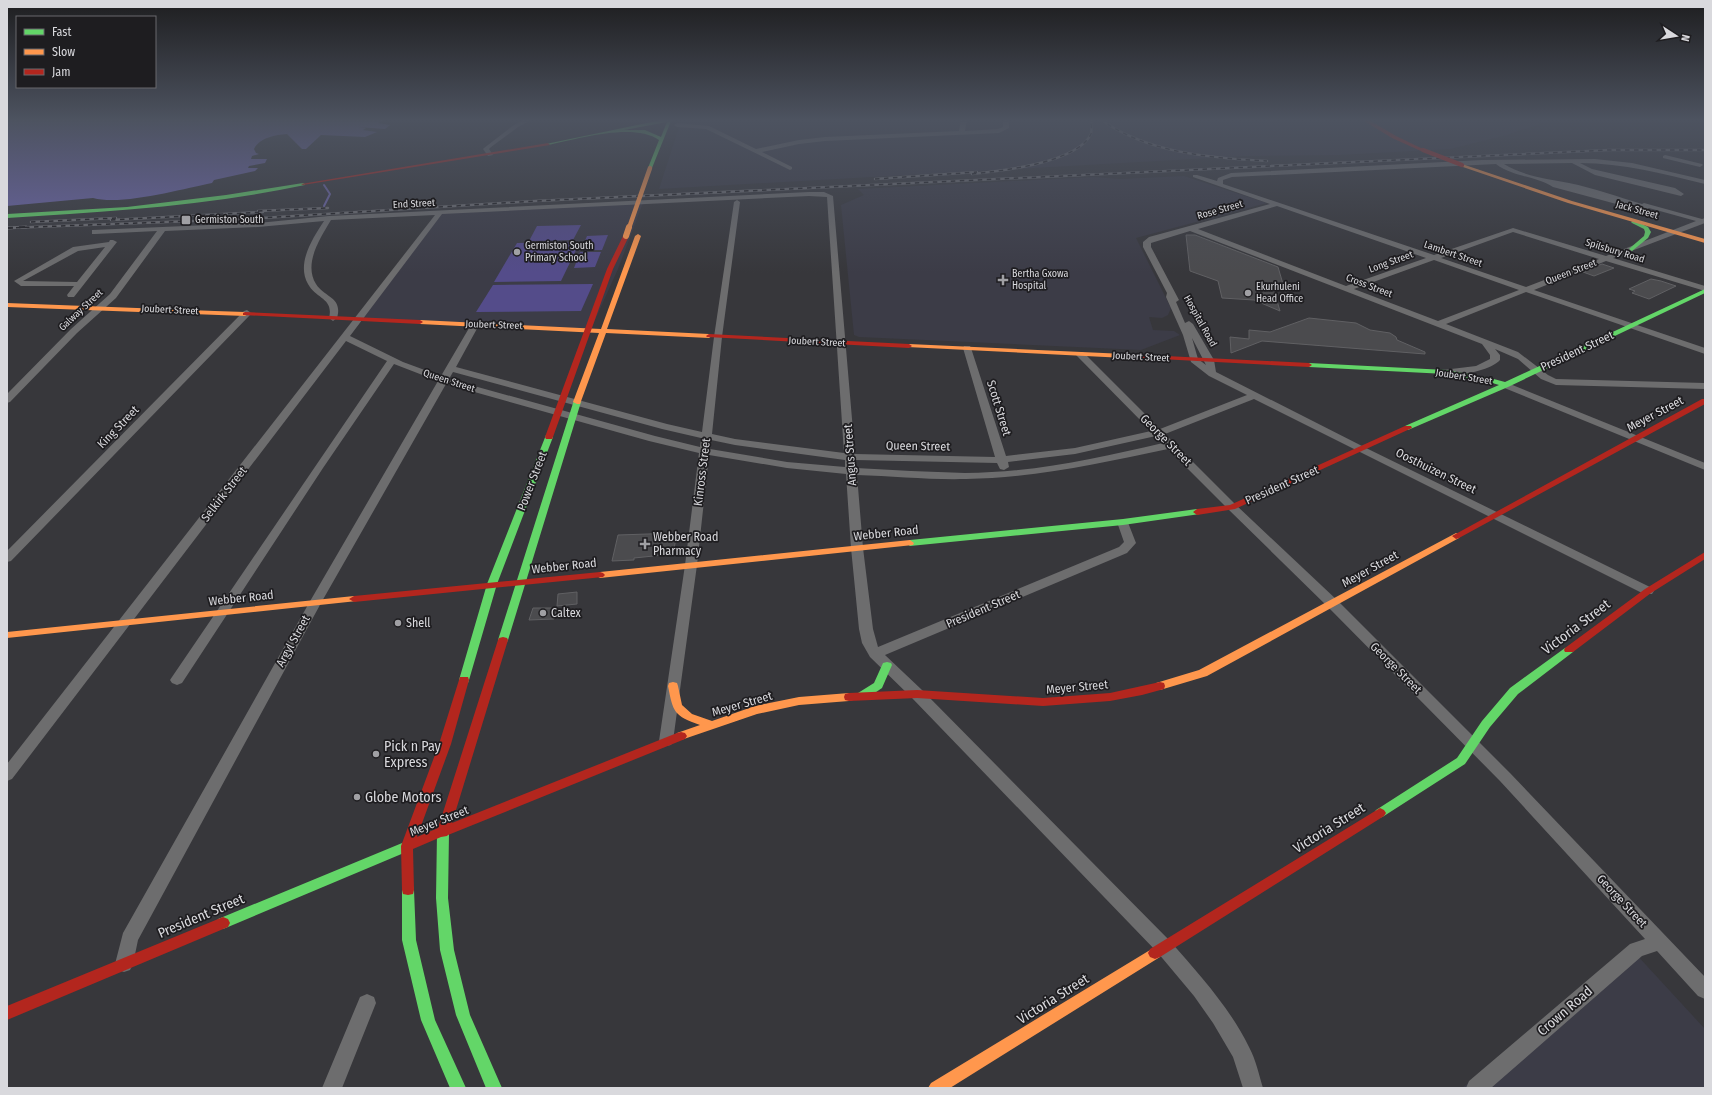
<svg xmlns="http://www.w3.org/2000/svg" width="1712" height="1095" viewBox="0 0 1712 1095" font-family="'Fira Sans Condensed',sans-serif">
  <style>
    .built { fill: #3c3c47 }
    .green { fill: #544c8a }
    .water { fill: #6e66ac }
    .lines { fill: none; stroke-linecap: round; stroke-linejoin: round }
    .stream { stroke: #6e66ac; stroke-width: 2 }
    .building { fill: #4b4b4e; stroke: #606063 }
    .street { fill: #6d6d6e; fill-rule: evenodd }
    .fast { fill: #63d668; fill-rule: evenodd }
    .slow { fill: #ff974d; fill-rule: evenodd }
    .jam { fill: #b3261e; fill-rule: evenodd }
    .rail-far1-casing { stroke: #6e6e72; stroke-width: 2.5 }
    .rail-casing { stroke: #6e6e72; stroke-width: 3 }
    .rail-far1 { stroke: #1e1d20; stroke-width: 1.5; stroke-dasharray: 4.5; stroke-linecap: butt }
    .rail { stroke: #1e1d20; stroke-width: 2; stroke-dasharray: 6; stroke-linecap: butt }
    .slow-bridge-far1 { stroke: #ff974d; stroke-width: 4.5 }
    .slow-bridge { stroke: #ff974d; stroke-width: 6 }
    .jam-bridge { stroke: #b3261e; stroke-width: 4.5 }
    .poi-dot { fill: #a0a0a4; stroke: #1e1d20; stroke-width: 1.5 }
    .labels { text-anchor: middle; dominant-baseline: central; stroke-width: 3.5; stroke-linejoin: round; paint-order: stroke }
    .far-street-label { font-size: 10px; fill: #d9d9dd; stroke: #1e1d20 }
    .far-poi-label { font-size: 10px; fill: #d9d9dd; stroke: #1e1d20; text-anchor: start }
    .street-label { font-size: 12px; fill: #d9d9dd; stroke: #1e1d20 }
    .poi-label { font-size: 12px; fill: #d9d9dd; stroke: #1e1d20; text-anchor: start }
    .near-street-label { font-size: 14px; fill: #d9d9dd; stroke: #1e1d20 }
    .near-poi-label { font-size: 14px; fill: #d9d9dd; stroke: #1e1d20; text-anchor: start }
  </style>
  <rect width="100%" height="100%" fill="#37373b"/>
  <path class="built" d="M689 119H1554L1507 135 1450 149 1339 155 1246 156 659 189 681 121Z
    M1184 176 1267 203 1136 238 1171 308 1168 315 1162 318 1149 317 1153 330 1174 331 1180 335 1141 350 859 337 854 335 841 205 864 195 858 189 1094 177 1120 179Z
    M643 203 618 269 591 329 356 318 439 213Z
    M1635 953 1705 1029V1088H1462Z"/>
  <path class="green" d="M581 225 573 240 529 241 537 226Z
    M608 235 602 250H581L587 236Z
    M580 242 561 281 494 282 517 243Z
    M580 252H601L595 267 574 268Z
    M593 284 581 311 476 312 493 285Z"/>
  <path class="water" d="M7 119H386L378 123 390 125 385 129 358 127 366 128 363 130 377 132 365 137 321 135 306 149H302L287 134C276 135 260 137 254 149L256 153 259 154 252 156 251 159H267L265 163 249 166 248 168H258L255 171 214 180 212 183C181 189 122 206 93 198L7 206Z"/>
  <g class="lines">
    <path class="stream" d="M324 185 330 194 324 206"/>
  </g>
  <path class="building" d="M1186 235H1195L1278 267 1283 284 1273 287 1280 311 1254 300 1222 298 1218 281 1190 271Z
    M1602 264 1614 268 1594 276 1583 272Z
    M1651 279 1661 281 1676 286 1649 299 1632 293 1635 291 1629 289Z
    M1309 318 1356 323 1370 330 1390 333 1396 337 1397 340 1425 352V354L1262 341 1231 353 1230 337 1249 339V330L1270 332Z
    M677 533 673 554 634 558V560L612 561 618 535Z
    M577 592V604L557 606 558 594Z
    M533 608H557L554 619 529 620Z"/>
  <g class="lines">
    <path class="street" d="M525 119H533L518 127 491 147 489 149 493 155 488 156 483 149 484 148 514 125Z
      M961 119H967L965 131 998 129 1003 127V119H1009V128L999 133 825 141 799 144 762 152 792 167V169L790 170 706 129 677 127 674 125 677 123 709 126 756 149 799 140 825 137 959 131Z
      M1665 155 1702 164 1703 165 1700 167 1663 158V156Z
      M1595 159 1632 163 1705 180V184C1664 174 1623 163 1580 163L1592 169 1675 188 1684 194 1681 196 1595 175 1572 163 1504 164C1523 176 1548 179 1569 183 1594 188 1618 197 1642 204L1644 203 1702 219 1705 218V223L1613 258 1705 286V291L1606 261 1534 290 1705 348V354L1526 292 1446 324 1518 352 1548 375 1556 379 1705 383V389L1556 385 1541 379 1518 359 1495 349 1500 355V360C1490 371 1456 377 1443 374L1441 372 1443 370 1476 366 1490 359V355L1482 344 1190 231 1151 243V247L1179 300 1176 302 1185 323 1189 321 1193 324 1214 360 1216 372 1364 447 1652 588 1654 591 1652 594H1644L1254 399 1165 434 1236 505 1338 601 1510 773 1705 977V999L1698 996 1657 951 1642 956 1491 1088H1466L1469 1081 1630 944 1645 939 1500 781 1328 607 1228 509 1168 449C1101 463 1036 478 966 479 930 480 893 476 857 475L863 548 873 629 878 647 1119 547 1124 542 1117 522 1119 520H1127L1136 543 1127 553 885 655 922 690 1170 941C1199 974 1230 1008 1249 1047 1256 1060 1259 1075 1263 1088H1243L1233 1057 1213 1023 1194 996 1158 953 912 698 870 657 862 643 859 629 851 548 846 474 787 468 709 455 697 565 673 741 671 745 666 746 661 745 659 741 685 565 699 453 649 441 446 384 321 603 138 940 133 964 130 970 124 972 118 970 115 964 123 933 309 603 438 381 394 364 323 468 182 683 177 685 172 683 170 680 172 677 387 361 346 341 12 779 7 781V764L435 215 331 220C321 237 303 263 316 284 325 298 343 297 337 318L333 321 329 318C334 298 316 299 308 284 296 263 313 238 324 221L258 227 165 231 116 298 77 333 10 402 7 403V394L71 329 110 294 157 231 95 234H92V230L258 223 329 216 809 192H824L833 196 855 454 995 457 963 348 964 346H970L971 348 1006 456 1075 448 1151 431 1077 356 1075 354 1077 352H1083L1160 429 1247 395 1209 376 1191 362 1183 335 1166 297 1167 293 1143 247V242L1149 237 1270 204 1193 177V175H1197L1217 181 1218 178 1231 173 1482 160ZM1496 164C1513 177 1536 176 1553 187L1635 209 1644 210 1649 208 1696 221 1606 256 1513 228 1434 255 1223 184V180L1232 177ZM809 196 827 197 844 453 735 439 712 434 722 337 740 202 737 200 734 202 714 337 702 432 667 424 456 367 479 325 478 323H472L441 376 403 362 350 336 442 214ZM1277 206 1426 258 1346 286 1198 229ZM1513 232 1599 259 1526 287 1441 258ZM1434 260 1519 290 1438 321 1354 289ZM1192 338 1206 365 1198 359ZM453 372 662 429 701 438 700 447 655 436 449 379ZM1156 436 1163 443C1098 458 1032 473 965 473 929 472 893 470 856 468V460L997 463 1000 469 1004 470 1009 467 1008 462 1075 454ZM711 440 735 445 845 460V467L787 462 710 449Z
      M110 240H113L117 242 74 297H68L67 295 74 286H21L14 281 73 247 109 242ZM105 247 77 282 23 281 78 251Z
      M247 310 251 313 250 315 11 561 7 562V551L244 311Z
      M1505 382 1705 463V470L1502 387 1500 385 1502 383Z
      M367 994 374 997 376 1003 342 1088H322L360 997Z"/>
    <path class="fast" d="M666 119H676L671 121 652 168 650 169 648 168 659 140C634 122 577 139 548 145L546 144ZM667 122 661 137 645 130H624Z
      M303 183 305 184V185C207 206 107 212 7 218V214L127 207 226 195Z
      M1634 220 1648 227 1651 232 1648 238 1632 251 1629 249 1630 248 1644 236 1645 232 1644 229 1632 223 1631 222Z
      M1705 289V293L1508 387 1408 430H1405V426L1499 385 1489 382 1446 374 1309 367 1306 365 1309 363 1446 370 1490 378 1505 382Z
      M574 400H577L581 402 508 640 507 642H499L498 640Z
      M546 435H552L553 437 497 584 469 680 468 683H460L459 680 487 584Z
      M1197 509 1201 512 1200 514 1123 525 910 546 906 543 910 540 1123 519Z
      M1569 647 1573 648 1574 650 1573 652 1518 694 1490 727 1465 764 1384 816 1380 818 1376 816 1374 813 1376 810 1457 758 1482 721 1510 688 1565 648Z
      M887 662 891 663 892 665 882 688 866 699H858L857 696 858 693 874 683 883 663Z
      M443 828 447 830 449 833 448 898 454 950 470 1015 502 1088H486L456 1015 440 950 436 898 437 833 439 830Z
      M407 841 411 842 413 846 411 850 228 927 223 929 218 927 216 923 218 919Z
      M408 885 413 886 414 890 416 940 435 1020 466 1088H450L421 1020 402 940V890L403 886Z"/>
    <path class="slow" d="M1462 164 1572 201 1705 239V243L1568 203 1460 166Z
      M638 234 641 236 607 329 709 334 712 336 709 338 606 333 580 404H577L573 402 599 333 420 324 417 322 420 320 601 329 635 236Z
      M7 303 215 311 245 312 248 314 245 316 7 307Z
      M909 344 1125 354 1128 356 1125 358 907 347 906 346Z
      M1456 533 1459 534 1460 536 1459 538 1207 676 1160 690 1156 689 1155 686 1156 683 1199 670Z
      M910 540 914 543 913 545 600 578 595 575 600 572Z
      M354 596 357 597 359 599 357 601 7 638V632Z
      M673 682 677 683 678 686 682 705 692 714 712 721 755 706 799 697 849 693 853 694 854 697 853 700 849 701 799 705 757 714 681 740 677 739 675 736 677 733 700 725C674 716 673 712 668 686L669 683Z
      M1155 947 1160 949 1162 953 1160 957 950 1088H928L931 1083Z"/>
    <path class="jam" d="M1361 119H1367L1396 136 1425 150 1421 151 1392 138Z
      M548 143 550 145 303 185 301 184Z
      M626 234 629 236 613 269 553 437 552 439H546L545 437 607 269 623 236Z
      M245 312 420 320 423 322 420 324 243 315V313Z
      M709 334 909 344 912 346 909 348 707 337 706 336Z
      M1125 354 1309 363 1312 365 1309 367 1123 357V355Z
      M1702 399H1705V404L1459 538 1456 539 1452 536Z
      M1405 426H1411L1412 428 1235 509 1197 515 1193 512 1197 509 1230 505Z
      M1705 552V559L1651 593 1573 652H1565L1564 650 1565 648 1645 589Z
      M600 572 603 573 605 575 603 577 354 602 349 599 354 596Z
      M503 637 507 638 508 640 452 823 677 733 681 732 685 733 687 736 685 739 448 835 447 836 441 837 413 849 414 890 413 894 408 895 403 894 402 890 401 846 439 744 459 680 460 677H468L469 680 451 744 417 837 438 828 498 640 499 638Z
      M1160 682 1164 683 1165 686 1164 689 1142 695 1110 701 1043 706 917 698 849 701 845 700 844 697 845 694 849 693 917 690 1043 698 1110 693Z
      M1380 808 1384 810 1386 813 1384 816 1160 957 1155 959 1150 957 1148 953 1150 949Z
      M223 917 228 919 230 923 228 927 7 1020V1006Z"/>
    <defs>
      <path id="rail-far1" d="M1100 119C1147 153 1210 158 1267 161
        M972 174C1001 171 1077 163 1091 134 1092 130 1091 123 1091 119
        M875 179 977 172
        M258 211 328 208
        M111 220 263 212
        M31 222 116 218
        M7 228 245 219 535 201 1609 150H1705"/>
      <path id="rail" d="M7 228 26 227"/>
    </defs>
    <use href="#rail-far1" class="rail-far1-casing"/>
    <use href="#rail" class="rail-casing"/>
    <use href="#rail-far1" class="rail-far1"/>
    <use href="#rail" class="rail"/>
    <path class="slow-bridge-far1" d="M629 228 650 168"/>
    <path class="slow-bridge" d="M626 236 629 227"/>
    <path class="jam-bridge" d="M1423 150 1462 165"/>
  </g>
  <linearGradient id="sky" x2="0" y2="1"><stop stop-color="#1e1e20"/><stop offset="0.44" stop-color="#4d5360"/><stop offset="1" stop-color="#4d5360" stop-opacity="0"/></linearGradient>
  <rect width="1712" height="273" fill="url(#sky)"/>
  <g class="poi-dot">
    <rect x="181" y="215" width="10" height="10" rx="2"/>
    <circle cx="517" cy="252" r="4"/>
    <path d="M1001 274h4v4h4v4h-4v4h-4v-4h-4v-4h4z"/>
    <circle cx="1248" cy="293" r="4"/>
    <path d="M643 538h4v4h4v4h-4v4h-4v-4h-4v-4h4z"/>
    <circle cx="543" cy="613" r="4"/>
    <circle cx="398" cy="623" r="4"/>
    <circle cx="376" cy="754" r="4"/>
    <circle cx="357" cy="797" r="4"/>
  </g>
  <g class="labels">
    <g class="far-street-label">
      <text transform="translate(414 204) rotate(-3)">End Street</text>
      <text transform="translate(1220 210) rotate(-16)">Rose Street</text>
      <text transform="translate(1637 210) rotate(16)">Jack Street</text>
      <text transform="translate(1615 251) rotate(17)">Spilsbury Road</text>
      <text transform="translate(1453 254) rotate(19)">Lambert Street</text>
      <text transform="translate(1391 262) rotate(-20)">Long Street</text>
      <text transform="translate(1571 272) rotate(-21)">Queen Street</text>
      <text transform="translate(1369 286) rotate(21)">Cross Street</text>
      <text transform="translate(81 310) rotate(-43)">Galway Street</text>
      <text transform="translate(170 310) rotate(3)">Joubert Street</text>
      <text transform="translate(1200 321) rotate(61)">Hospital Road</text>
      <text transform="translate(494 325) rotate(2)">Joubert Street</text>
      <text transform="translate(817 342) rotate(3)">Joubert Street</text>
      <text transform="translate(1141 357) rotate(3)">Joubert Street</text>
      <text transform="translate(1464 377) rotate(9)">Joubert Street</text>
      <text transform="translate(449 381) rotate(18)">Queen Street</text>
    </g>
    <g class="far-poi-label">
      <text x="195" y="220">Germiston South</text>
      <text x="525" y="246">Germiston South<tspan x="525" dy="12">Primary School</tspan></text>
      <text x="1012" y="274">Bertha Gxowa<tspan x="1012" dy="12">Hospital</tspan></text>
      <text x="1256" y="287">Ekurhuleni<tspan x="1256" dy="12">Head Office</tspan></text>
    </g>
    <g class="street-label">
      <text transform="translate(1577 351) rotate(-25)">President Street</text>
      <text transform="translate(999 408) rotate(73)">Scott Street</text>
      <text transform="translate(1655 414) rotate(-28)">Meyer Street</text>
      <text transform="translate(118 427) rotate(-46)">King Street</text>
      <text transform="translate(1166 440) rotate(45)">George Street</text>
      <text transform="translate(918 446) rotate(1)">Queen Street</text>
      <text transform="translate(850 455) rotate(-94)">Angus Street</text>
      <text transform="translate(1436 471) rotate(26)">Oosthuizen Street</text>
      <text transform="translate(702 472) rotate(-83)">Kinross Street</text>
      <text transform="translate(532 481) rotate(-69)">Power Street</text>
      <text transform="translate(1282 485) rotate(-24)">President Street</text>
      <text transform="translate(224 494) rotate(-52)">Selkirk Street</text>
      <text transform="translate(886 533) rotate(-6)">Webber Road</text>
      <text transform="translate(564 566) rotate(-6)">Webber Road</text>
      <text transform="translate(1370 569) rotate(-29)">Meyer Street</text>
      <text transform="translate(241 598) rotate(-6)">Webber Road</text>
      <text transform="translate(983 609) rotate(-23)">President Street</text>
      <text transform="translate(293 641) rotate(-61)">Argyl Street</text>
      <text transform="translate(1396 668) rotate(45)">George Street</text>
      <text transform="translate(1077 687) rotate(-5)">Meyer Street</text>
      <text transform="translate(742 704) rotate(-16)">Meyer Street</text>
      <text transform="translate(439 821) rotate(-22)">Meyer Street</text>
      <text transform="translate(1622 901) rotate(47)">George Street</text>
    </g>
    <g class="poi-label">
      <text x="653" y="537">Webber Road<tspan x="653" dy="14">Pharmacy</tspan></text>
      <text x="551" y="613">Caltex</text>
      <text x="406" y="623">Shell</text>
    </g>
    <g class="near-street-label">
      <text transform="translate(1576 627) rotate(-37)">Victoria Street</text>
      <text transform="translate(1329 828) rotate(-32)">Victoria Street</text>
      <text transform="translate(201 916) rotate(-23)">President Street</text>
      <text transform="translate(1053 999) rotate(-32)">Victoria Street</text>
      <text transform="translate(1565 1011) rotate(-41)">Crown Road</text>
    </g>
    <g class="near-poi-label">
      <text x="384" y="746">Pick n Pay<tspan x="384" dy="16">Express</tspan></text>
      <text x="365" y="797">Globe Motors</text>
    </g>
  </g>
  <rect width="1712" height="1095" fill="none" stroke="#d9d9dd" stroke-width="16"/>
  <rect x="16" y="16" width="140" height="72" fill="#1e1d20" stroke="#69686c"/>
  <rect x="24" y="29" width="20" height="6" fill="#63d668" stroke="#69686c"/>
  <text x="52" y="36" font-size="12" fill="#d9d9dd">Fast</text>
  <rect x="24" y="49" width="20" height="6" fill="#ff974d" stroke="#69686c"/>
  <text x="52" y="56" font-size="12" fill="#d9d9dd">Slow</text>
  <rect x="24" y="69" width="20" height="6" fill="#b3261e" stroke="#69686c"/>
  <text x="52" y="76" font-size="12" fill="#d9d9dd">Jam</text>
  <g transform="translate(1676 36) rotate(102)" stroke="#1e1d20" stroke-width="3" paint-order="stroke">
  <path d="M0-3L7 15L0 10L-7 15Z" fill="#d9d9dd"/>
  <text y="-6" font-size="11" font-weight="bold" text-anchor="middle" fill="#d9d9dd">N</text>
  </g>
</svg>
